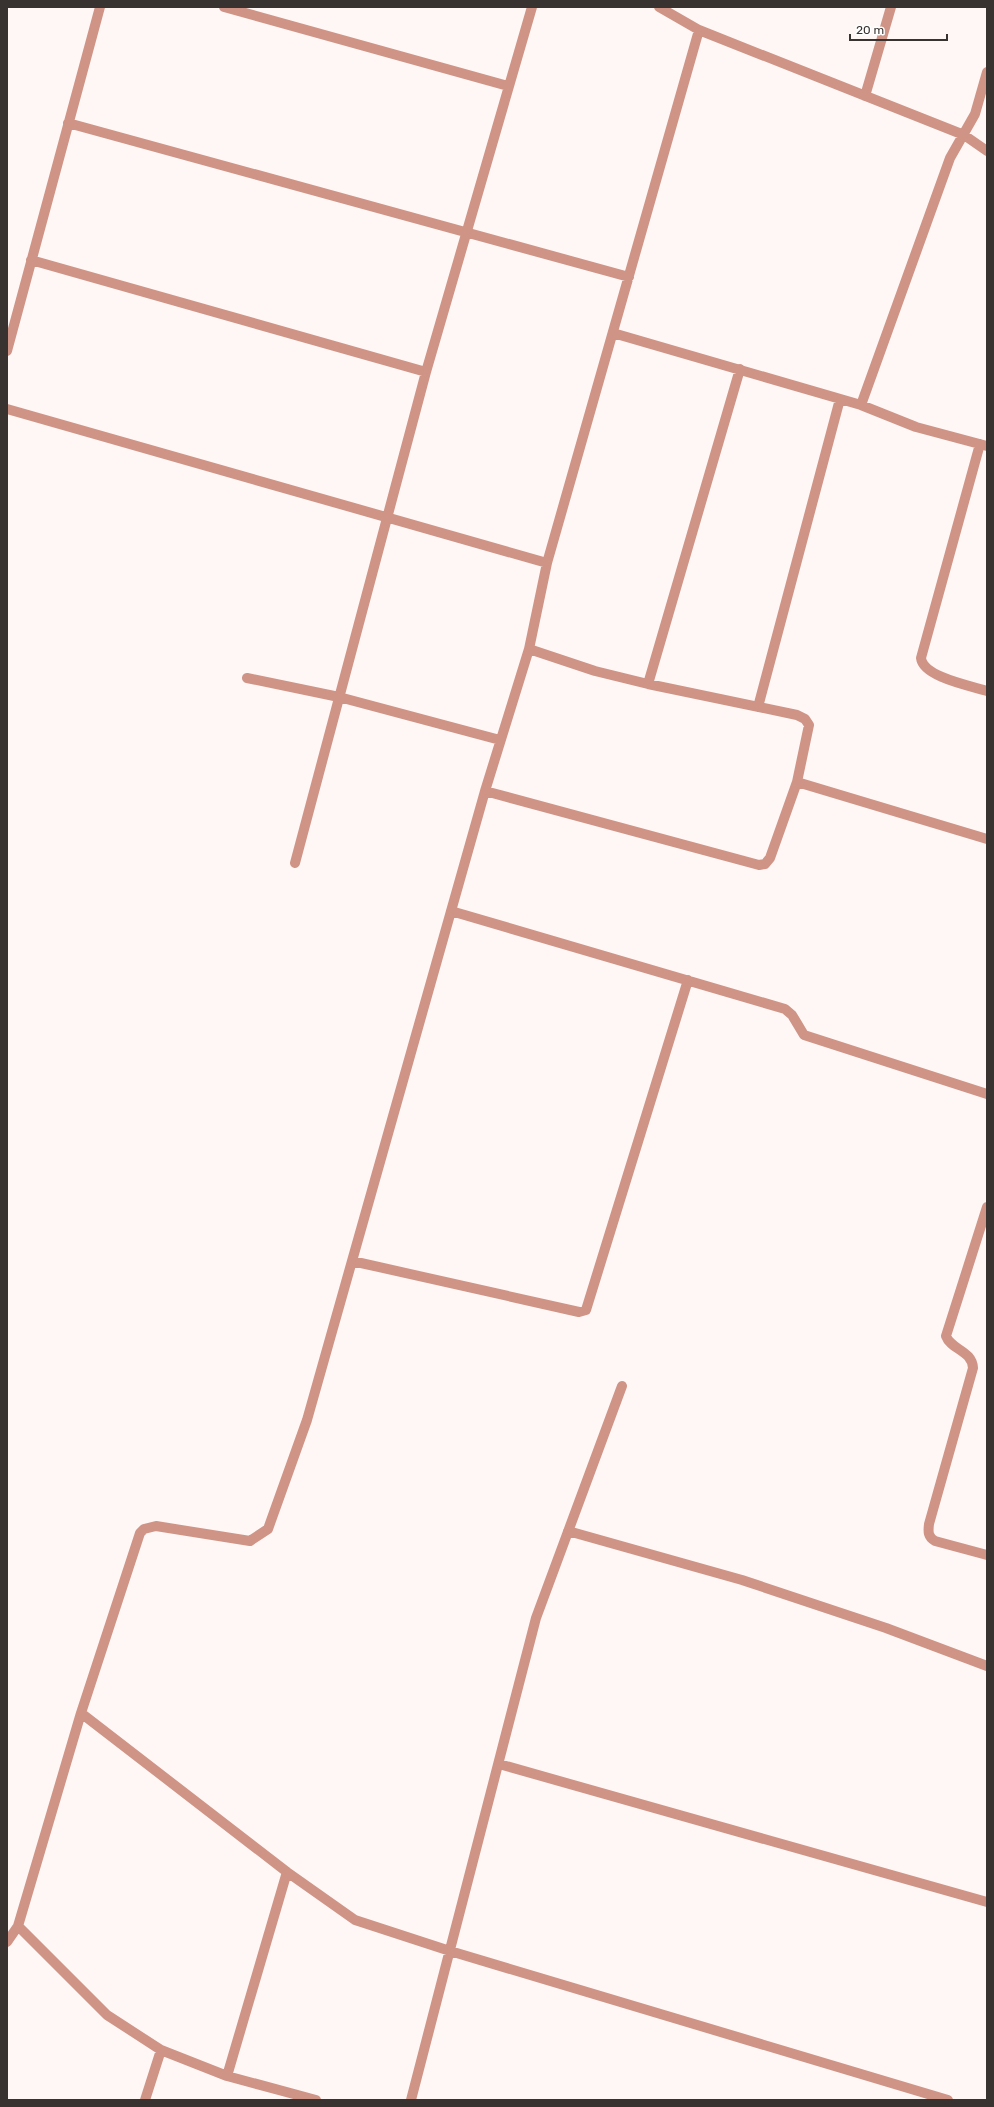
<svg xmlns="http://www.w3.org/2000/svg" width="994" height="2107" viewBox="0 0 994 2107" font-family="Rubik,sans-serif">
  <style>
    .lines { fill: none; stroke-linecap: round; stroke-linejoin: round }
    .minor { stroke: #cf9486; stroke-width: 10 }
  </style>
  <rect width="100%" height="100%" fill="#fef7f6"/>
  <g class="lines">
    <path class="minor" d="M224 7 508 86
      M659 7 699 30 964 135 987 151
      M865 96 891 7
      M68 123 629 277
      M31 260 426 372
      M613 333 861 405 916 427 987 446
      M7 351 100 7
      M861 405 950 158 975 114 987 72
      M7 409 547 563
      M980 444 921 658C923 677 971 686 987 691
      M247 678 339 697 500 740
      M648 684 740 369
      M758 707 840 399
      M797 782 987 839
      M485 791 759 865 765 864 770 858 797 782 809 725 805 719 797 715 648 684 595 671 529 649
      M295 863 426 372 532 7
      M451 911 785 1009 792 1015 804 1035 987 1094
      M987 1207 946 1336C951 1350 972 1350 973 1368L929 1524C928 1532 928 1537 935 1541L987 1555
      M352 1261 579 1312 586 1310 688 980
      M568 1531 742 1580 886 1628 987 1666
      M81 1713 287 1872 355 1920 450 1951 948 2100
      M499 1764 987 1902
      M18 1926 107 2015 161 2050 227 2076 316 2100
      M7 1942 18 1926 81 1713 140 1533 144 1529 156 1526 250 1541 268 1529 307 1420 485 791 529 649 547 563 699 30
      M227 2076 287 1872
      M145 2100 161 2050
      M411 2100 536 1618 622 1386"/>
  </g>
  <rect width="994" height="2107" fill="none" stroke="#383230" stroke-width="16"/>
  <path d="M850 34v6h97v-6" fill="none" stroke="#383230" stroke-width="2"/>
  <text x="856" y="34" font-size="12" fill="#383230" stroke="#ffffff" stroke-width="3" paint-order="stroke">20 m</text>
</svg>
